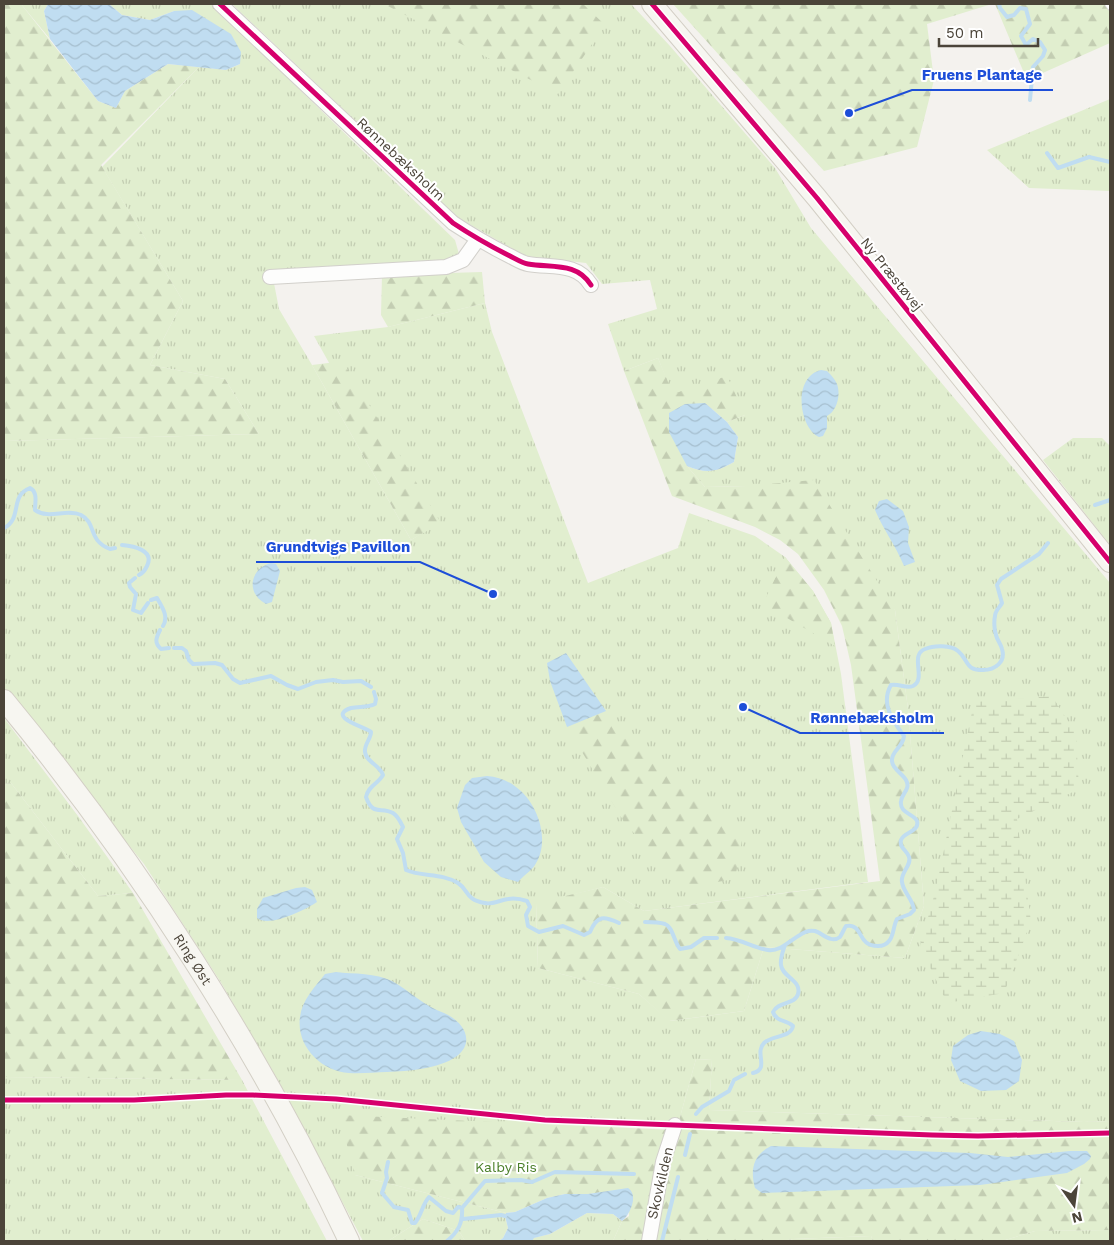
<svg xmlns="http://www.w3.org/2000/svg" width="1114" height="1245" viewBox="0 0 1114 1245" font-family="'Work Sans',sans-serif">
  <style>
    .grass { fill: url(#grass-tufts) }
    .forest { fill: url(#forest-firs) }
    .wetland { fill: url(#wetland-marsh) }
    .water { fill: url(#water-waves) }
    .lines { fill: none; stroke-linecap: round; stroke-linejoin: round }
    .stream { stroke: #c0ddf1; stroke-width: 4 }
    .street-casing { stroke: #d2d0cb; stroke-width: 16 }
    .secondary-casing { stroke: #d3cfc5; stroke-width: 22 }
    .street { stroke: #fdfdfc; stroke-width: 14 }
    .secondary { stroke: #f7f6f1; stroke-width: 20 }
    .rail-casing { stroke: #dbdbda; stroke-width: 5.5 }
    .rail { stroke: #fff; stroke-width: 4; stroke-dasharray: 11; stroke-linecap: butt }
    .cycleway-casing { stroke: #fff; stroke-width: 8 }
    .cycleway { stroke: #d6006c; stroke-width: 5 }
    .labels { text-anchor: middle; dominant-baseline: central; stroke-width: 4; stroke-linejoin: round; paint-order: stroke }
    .street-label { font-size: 14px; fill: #4b4439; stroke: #fff }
    .park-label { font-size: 14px; fill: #4a7f2a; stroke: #fff }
    .leader { fill: none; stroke: #1d4ed8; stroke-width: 2 }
    .callout-dot { fill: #1d4ed8; stroke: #fff; stroke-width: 2 }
    .callout-label { font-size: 15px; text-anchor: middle; font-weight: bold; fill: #1d4ed8; stroke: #fff; stroke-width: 4; stroke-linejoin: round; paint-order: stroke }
  </style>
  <defs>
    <pattern id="grass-tufts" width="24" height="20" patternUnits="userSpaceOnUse" patternTransform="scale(1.25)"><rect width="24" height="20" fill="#e1eecf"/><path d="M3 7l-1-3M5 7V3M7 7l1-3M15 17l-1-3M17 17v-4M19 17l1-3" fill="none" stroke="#c3cdb2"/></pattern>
    <pattern id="forest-firs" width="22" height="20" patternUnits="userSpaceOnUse" patternTransform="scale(1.25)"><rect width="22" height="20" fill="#e1eecf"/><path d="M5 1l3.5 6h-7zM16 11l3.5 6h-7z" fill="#c3cdb2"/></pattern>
    <pattern id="wetland-marsh" width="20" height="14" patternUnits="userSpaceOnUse" patternTransform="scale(1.25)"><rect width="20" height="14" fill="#e1eecf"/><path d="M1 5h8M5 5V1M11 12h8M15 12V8" fill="none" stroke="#c3cdb2"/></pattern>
    <pattern id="water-waves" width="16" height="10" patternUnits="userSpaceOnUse" patternTransform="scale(1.25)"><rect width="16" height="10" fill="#c0ddf1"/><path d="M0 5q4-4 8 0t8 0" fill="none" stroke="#a6bfcf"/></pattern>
  </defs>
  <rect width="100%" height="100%" fill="#f4f2ee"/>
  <path class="grass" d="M21 4H48L44 11 50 39Z
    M109 4H211L455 240 459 254 445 263 272 273 279 309 312 365 411 540 424 532 314 336 388 327 485 303 492 332 588 583 678 548 689 513 755 536 785 557 813 591 831 623 841 674 868 882 644 911 603 887 536 904 538 968 639 994 670 1021 744 1011 764 947 905 958 924 906 908 709 895 610 746 486 705 487 687 466C707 474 716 472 734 462L738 437 727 422 745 415 672 394 658 358 624 371 608 324 657 309 650 280 602 284 586 263 525 256 457 217 232 4H631L670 46 775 168 811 228 1110 583V1121L1084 1122 709 1110 712 1060 696 1059 677 1128 526 1124 355 1175 506 1213 505 1216 508 1228 503 1238 499 1241H465L459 1231 423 1219 388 1241H363L279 1082 220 981 144 864 4 691V441L259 434 225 379 150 365 183 301 102 167 199 67 226 70 240 64 174 11 150 20 122 15Z
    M1110 99V191L1029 188 987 150Z
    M1073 438H1102L1110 446V545L1043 460Z
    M4 718 78 816 133 893 98 896 11 783 4 784Z
    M4 1077 242 1080 327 1241H4Z
    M587 1213 613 1214 622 1221 613 1241H532L533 1238 550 1234Z
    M1110 1230V1241H1002L1035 1231Z
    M871 1236 873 1241H782L793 1239Z"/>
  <path class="forest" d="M4 4H21L98 101 116 108 125 91 168 64 199 67 101 165 183 301 150 365 225 379 259 434 4 441Z
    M384 4H583L605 25 558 94Z
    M673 4H992L927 24 934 80 917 147 824 171Z
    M995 4H1110V43L1027 80Z
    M482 272 485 303 388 327 381 315 382 275Z
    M658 358 673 394 727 376 745 415 727 422 705 403 687 466 705 487 746 486 814 480 895 610 908 709 924 906 905 958 764 947 744 1011 669 1021 639 994 538 968 536 903 603 887 644 911 880 881 851 665 842 626 824 590 798 554 780 540 755 527 672 496 624 371Z
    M336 362 348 370 441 523 411 540 312 365Z
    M785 557 813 591 831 623 835 646 763 604Z
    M606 711 743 834 735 879 687 887 626 825 567 727Z
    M11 783 98 896 133 893 242 1080 4 1077V784Z
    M696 1059 712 1060 709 1110 1084 1122 1110 1121V1230L1035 1231 1002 1241H873L871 1236 793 1239 782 1241H651L677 1128Z
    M339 1115 674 1130 645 1241H613L622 1221 629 1216 628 1189 588 1194H565L547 1198 515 1212 506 1213 355 1175Z
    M423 1219 459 1231 465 1241H388Z"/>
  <path class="wetland" d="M1052 696 1076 734 1079 789 1017 819 1031 922 1004 993 947 1003 920 946 936 889 974 702Z"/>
  <path class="water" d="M48 4H109L122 15 150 20 174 11 192 10 231 34 241 52 240 64 226 70 168 64 125 91 116 108 98 101 50 39 44 11Z
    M821 370 827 371C830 374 835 379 837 384 841 395 837 411 827 416V428L823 436 819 437C799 428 792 377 821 370Z
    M705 403 727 422 738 437 734 462C716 472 707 474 687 466L669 432V413L685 404Z
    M887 499 903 511 909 527 908 543 915 562 904 566C896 546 883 529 875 510L879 501Z
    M271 563 276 564 280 571 272 602 266 604C246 594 249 569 271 563Z
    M566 653 606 711 567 727 550 681 547 663Z
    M487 776C498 777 507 780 516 787 538 803 551 841 535 865 531 871 523 876 518 882L501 877 484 862 461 822 457 808 465 785 472 778Z
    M305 887 312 890 317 902C305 910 269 928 257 918V909L263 898 296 888Z
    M336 972C354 974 376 973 392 981 410 991 424 1006 444 1013 461 1020 477 1040 457 1056 439 1069 409 1071 387 1072 375 1072 362 1074 349 1073 321 1071 296 1046 300 1017 302 1000 315 987 325 974Z
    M981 1031 1000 1034 1014 1041 1022 1060 1019 1081 1006 1090 981 1091 960 1081 951 1060 953 1046 968 1035Z
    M771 1146 970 1153 1008 1157 1070 1151H1087L1091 1156 1090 1159 1084 1164 1067 1173 980 1185 762 1193 755 1188C750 1170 753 1155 771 1146Z
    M628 1188C639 1195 630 1215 622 1221L613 1214 587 1213 550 1234 534 1238 532 1241H499L503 1238 508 1228 505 1216 506 1213 515 1212 547 1198 565 1194H588Z"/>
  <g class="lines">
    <path class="stream" d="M999 4 1000 8 1007 17 1014 15 1020 8 1026 9 1030 24 1021 36 1026 45 1033 39 1040 42 1045 50 1043 56 1033 67 1030 100
      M1047 153 1058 168 1089 157 1110 162
      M1095 505 1110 500
      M4 528C23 518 9 496 30 488 38 492 35 502 35 510 49 520 66 508 81 515 97 523 87 540 110 549L115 548
      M122 545C133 546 155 550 147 566 145 570 144 572 139 575
      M135 578 129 583 130 587 136 594 133 610 141 613 148 603
      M151 600 157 598C162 607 169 616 163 626
      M160 630C156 638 154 643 161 649L169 648
      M174 648H182L186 651 189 660 193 664 215 663 222 665 233 679 240 683 271 676 287 685 298 689 316 682 333 680 343 682 361 681 371 687
      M374 692 376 699 375 704C367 708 359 706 351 708 325 717 368 728 371 732 371 739 364 744 365 752 366 762 380 765 383 775 378 784 368 786 366 797 373 817 381 806 393 813 398 816 401 823 403 827L397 839 403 853 406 870C422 877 442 873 458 883 469 890 465 900 485 903 492 905 500 900 508 899 514 898 521 899 527 901L530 907 526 915 528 926 539 932 563 926 584 935 590 932C597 915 604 916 619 923
      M645 922C651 922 659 922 665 924 673 927 674 942 680 949L691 947 704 938H717
      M726 938C741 939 754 948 768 950 780 952 790 940 800 935 804 932 810 930 815 931 822 933 831 944 840 937 842 934 844 929 846 926 849 926 851 925 854 927 863 932 860 946 878 946 883 946 886 945 889 941 894 936 893 926 897 919L910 914 914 910C913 899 903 892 902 882 900 873 912 865 909 857 907 850 899 848 901 840 903 832 920 832 917 821 914 814 899 813 901 801 902 793 911 789 906 780 902 773 891 768 892 759 893 750 903 747 904 736 893 721 880 704 891 685 898 683 906 689 913 686 927 679 909 655 925 649 934 645 951 645 958 651 969 660 965 671 983 670 995 670 1006 662 1002 649 1001 644 997 640 996 635 994 630 994 620 995 616 995 611 1000 607 1002 603L997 585 1001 579 1039 554 1048 543
      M753 1073C770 1069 754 1053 764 1043 772 1035 791 1038 793 1026 786 1019 777 1023 773 1012 778 1001 795 1005 798 994 802 980 782 977 781 965 780 958 783 951 785 945
      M696 1114 702 1107 729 1091 734 1080 745 1074
      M685 1155 690 1134
      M388 1162 386 1172 387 1178 382 1193 394 1207 408 1210 412 1223H415C422 1214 422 1205 429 1197L446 1211 453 1213 458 1207 462 1208
      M463 1219 501 1215 505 1216
      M447 1241C458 1232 463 1223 462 1208L485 1181 521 1180 532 1182 555 1172 634 1174
      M662 1241 678 1177"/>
    <defs>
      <path id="street" d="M220 4 453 223C471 235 490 246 510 256 516 259 522 263 528 264 552 268 577 262 591 285
        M270 277 446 267 463 260 478 239
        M649 1241 663 1162 675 1125"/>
      <g id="secondary">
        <path d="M652 4 817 198 1110 562"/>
        <path id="s1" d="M4 700C139 863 259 1050 349 1241"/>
      </g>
    </defs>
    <use href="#street" class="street-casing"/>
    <use href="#secondary" class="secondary-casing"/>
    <use href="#street" class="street"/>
    <use href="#secondary" class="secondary"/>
    <defs>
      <path id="rail" d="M1107 4 1110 8"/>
    </defs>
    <use href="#rail" class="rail-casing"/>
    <use href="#rail" class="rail"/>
    <defs>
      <path id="cycleway" d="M220 4 453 223C471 235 490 246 510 256 516 259 522 263 528 264 552 268 577 262 591 285
        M652 4 817 198 1110 562
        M4 1100H134L226 1095H253L336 1099 545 1120 932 1135 978 1136 1110 1133"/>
    </defs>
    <use href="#cycleway" class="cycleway-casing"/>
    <use href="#cycleway" class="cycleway"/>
  </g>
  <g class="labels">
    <g class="street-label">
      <text transform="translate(401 159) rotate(43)">Rønnebæksholm</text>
      <text transform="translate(892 274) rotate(51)">Ny Præstøvej</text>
      <text stroke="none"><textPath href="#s1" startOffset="321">Ring Øst</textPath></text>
      <text transform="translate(660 1183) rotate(-77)">Skovkilden</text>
    </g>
    <g class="park-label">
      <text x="506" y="1167">Kalby Ris</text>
    </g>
  </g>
  <path class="leader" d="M849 113L912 90H1053M493 594L420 562H256M743 707L800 733H944"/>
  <g class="callout-dot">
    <circle cx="849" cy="113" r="5"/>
    <circle cx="493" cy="594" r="5"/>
    <circle cx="743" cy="707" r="5"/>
  </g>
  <g class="callout-label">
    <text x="982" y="80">Fruens Plantage</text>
    <text x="338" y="552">Grundtvigs Pavillon</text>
    <text x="872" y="723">Rønnebæksholm</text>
  </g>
  <rect width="1114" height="1245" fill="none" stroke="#4b4439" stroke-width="10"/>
  <g transform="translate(1074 1205) rotate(166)" stroke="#ffffff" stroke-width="4" paint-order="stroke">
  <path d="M0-4L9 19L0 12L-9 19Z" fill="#4b4439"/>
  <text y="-8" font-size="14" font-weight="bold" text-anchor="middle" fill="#4b4439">N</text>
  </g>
  <path d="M939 38v8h99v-8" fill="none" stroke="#4b4439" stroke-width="2.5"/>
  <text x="946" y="38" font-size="15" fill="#4b4439" stroke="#ffffff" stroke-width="4" paint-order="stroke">50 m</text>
</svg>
